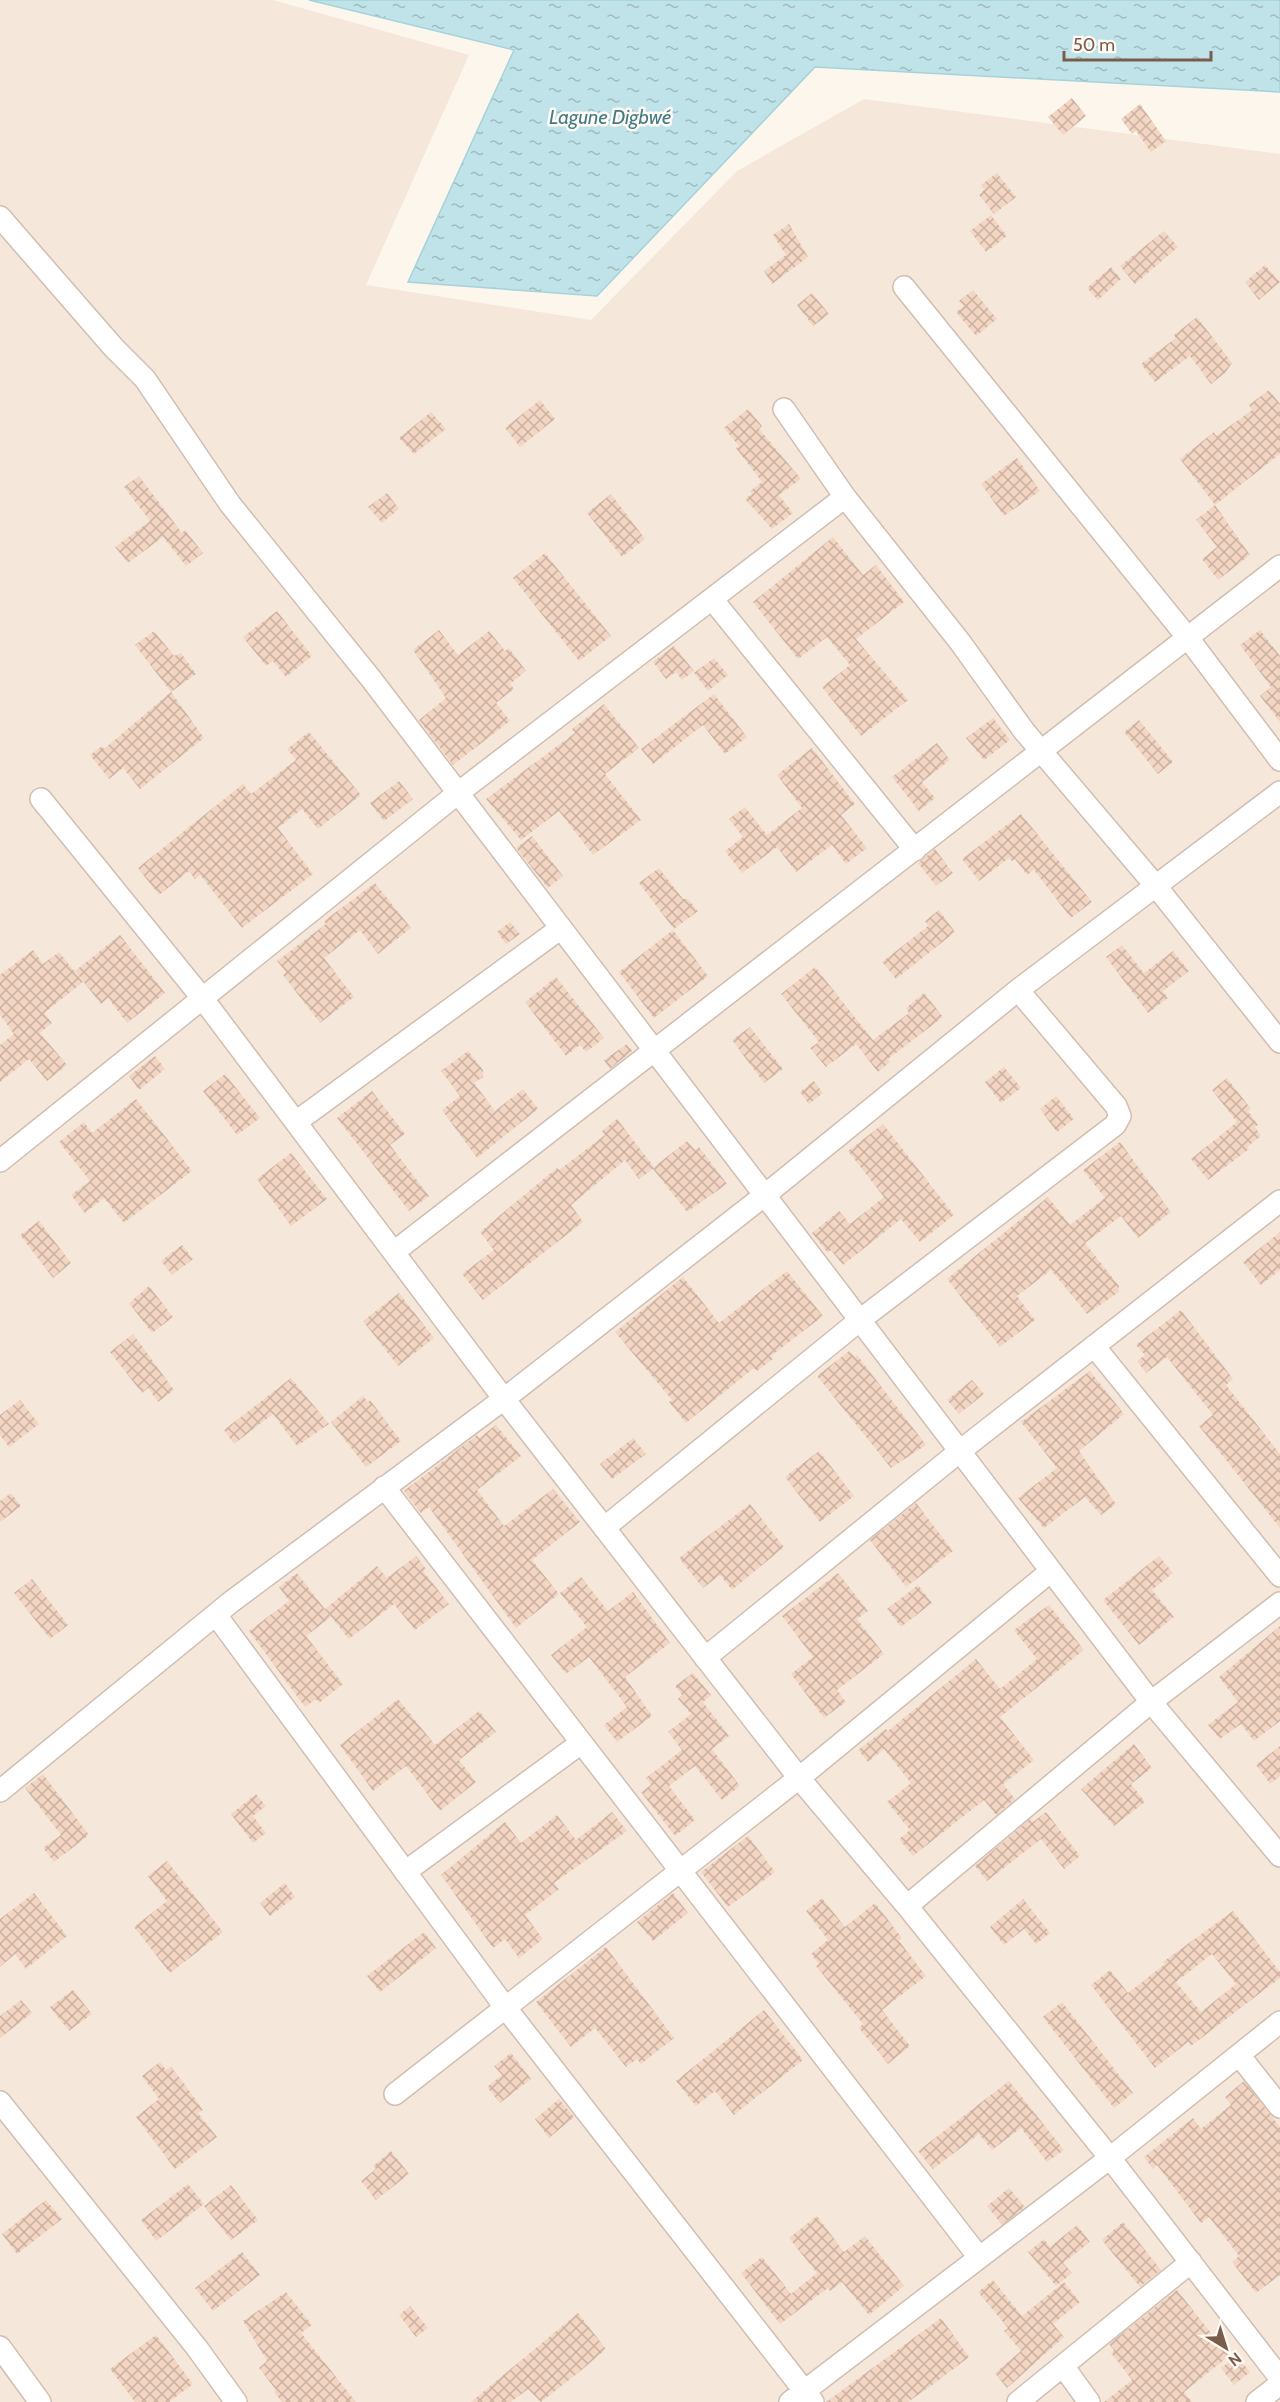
<svg xmlns="http://www.w3.org/2000/svg" width="1280" height="2402" viewBox="0 0 1280 2402" font-family="Cabin,sans-serif">
  <style>
    .residential { fill: #f5e8da }
    .water { fill: url(#water-ripples); stroke: #a5d3da; stroke-width: 1.5 }
    .building { fill: url(#building-cross-hatch); fill-rule: evenodd }
    .lines { fill: none; stroke-linecap: round; stroke-linejoin: round }
    .minor-casing { stroke: #d1beb0; stroke-width: 24 }
    .minor { stroke: #fff; stroke-width: 21 }
    .labels { text-anchor: middle; dominant-baseline: central; stroke-width: 5; stroke-linejoin: round; paint-order: stroke }
    .water-label { font-size: 20px; font-style: italic; fill: #437c86; stroke: #fffaf3 }
  </style>
  <defs>
    <pattern id="water-ripples" width="26" height="14" patternUnits="userSpaceOnUse" patternTransform="scale(1.5)"><rect width="26" height="14" fill="#bfe3e8"/><path d="M2 4q2-2 4 0t4 0M15 11q2-2 4 0t4 0" fill="none" stroke="#a0bbbe"/></pattern>
    <pattern id="building-cross-hatch" width="8" height="8" patternUnits="userSpaceOnUse" patternTransform="scale(1.5)"><rect width="8" height="8" fill="#f3d5c3"/><path d="M0 0l8 8M0 8l8-8" fill="none" stroke="#cab0a1"/></pattern>
  </defs>
  <rect width="100%" height="100%" fill="#fdf6ec"/>
  <path class="residential" d="M0 0H273L469 55 366 285 591 320 737 171 864 99 1280 154V2402H0Z"/>
  <path class="water" d="M309 0H1280V92L815 67 597 296 408 282 514 50Z"/>
  <path class="building" d="M1072 98 1086 116 1063 135 1048 117Z
    M1140 104 1166 141 1151 152 1136 131 1132 134 1121 119Z
    M997 173 1016 197 994 214 979 195 984 190 981 185Z
    M991 215 1007 236 986 252 970 231Z
    M789 224 808 257 772 284 764 271 786 255 773 235Z
    M1164 231 1178 247 1135 284 1120 266Z
    M1265 265 1280 282 1259 300 1245 282Z
    M1111 267 1121 279 1098 300 1087 288Z
    M973 290 997 319 976 336 956 312 964 306 959 301Z
    M812 293 829 314 813 326 797 305Z
    M1197 317 1232 363 1225 373 1211 384 1190 356 1155 382 1141 364 1176 338 1174 335Z
    M1269 390 1280 404V454L1215 505 1180 459 1214 432 1216 436 1252 410 1249 405Z
    M540 400 555 419 520 447 505 428Z
    M748 409 762 426 759 429 801 479 779 495 793 513 772 529 745 499 752 494 750 491 762 482 736 448 739 446 724 428Z
    M431 412 446 429 414 454 399 438Z
    M1017 458 1040 491 1004 516 981 484Z
    M139 476 182 533 185 530 203 553 186 566 163 537 128 563 115 547 150 521 124 487Z
    M387 493 399 509 382 523 368 507Z
    M611 494 645 539 622 557 587 513Z
    M1215 505 1250 555 1218 580 1202 559 1217 547 1196 520Z
    M833 537 863 575 876 565 904 602 856 639 908 700 861 736 822 687 850 665 827 637 798 659 753 602Z
    M545 553 611 636 579 661 513 578Z
    M277 611 312 656 286 677 273 661 266 666 243 637Z
    M439 630 458 655 489 631 505 651 509 648 526 671 510 684 514 689 496 703 510 721 453 765 419 720 446 698 413 650Z
    M1260 630 1280 656V722L1260 696 1271 687 1240 645Z
    M154 631 174 656 181 653 196 674 171 692 135 645Z
    M674 646 694 671 682 680 676 672 666 679 653 662Z
    M714 658 728 675 708 691 694 673Z
    M171 692 204 738 140 789 123 768 109 779 90 755 102 746 104 749Z
    M714 694 747 737 725 754 703 725 653 764 641 749Z
    M604 704 639 748 605 774 641 820 593 855 559 811 521 840 486 799 575 733 572 729Z
    M993 718 1010 740 984 760 966 738Z
    M1139 720 1173 762 1158 774 1124 732Z
    M309 732 361 795 318 829 302 809 278 828 313 874 242 928 200 875 195 879 189 871 159 895 138 868 243 784 251 794 296 760 287 749Z
    M937 743 950 760 922 782 935 798 919 811 892 777Z
    M812 748 855 804 841 815 867 848 846 864 832 845 796 872 777 847 742 873 725 851 743 837 729 819 745 807 767 835 802 808 777 775Z
    M399 781 413 799 384 821 370 803Z
    M1021 814 1092 902 1071 918 1034 870 1027 875 1015 859 1012 861 1009 858 979 881 962 859Z
    M532 836 563 876 548 888 516 848Z
    M935 849 953 873 936 886 918 863Z
    M659 868 683 899H688L698 911 674 929 639 883Z
    M375 883 411 928 378 954 360 930 324 958 354 997 320 1023 283 975 286 972 277 961 326 924 324 921Z
    M939 910 955 932 896 979 882 962 928 926 925 921Z
    M510 922 520 934 506 944 497 932Z
    M673 930 708 976 654 1018 619 972Z
    M120 935 165 993 127 1023 108 998 101 1004 75 971Z
    M1122 945 1144 973 1173 951 1189 971 1163 991 1168 998 1148 1013 1106 957Z
    M33 950 43 964 59 952 83 982 44 1013 52 1023 40 1033 67 1065 47 1081 29 1059 0 1082V1045L14 1034 0 1015V975Z
    M815 967 873 1040 909 1013 906 1008 924 993 943 1017 888 1059 890 1062 878 1072 856 1044 826 1067 810 1048 819 1042 781 994Z
    M556 977 604 1038 586 1052 580 1045 566 1056 525 1002Z
    M750 1027 783 1069 764 1083 732 1040Z
    M627 1044 632 1051 610 1069 604 1060Z
    M468 1051 483 1070V1077L474 1083 495 1111 523 1089 538 1109 477 1158 442 1110 460 1096 441 1071Z
    M155 1056 165 1069 139 1090 129 1076Z
    M1004 1067 1021 1088 1001 1103 985 1082Z
    M225 1074 260 1118 237 1135 203 1091Z
    M1227 1078 1251 1109 1248 1111 1258 1125 1255 1127 1261 1136 1247 1147 1249 1149 1208 1180 1191 1159 1237 1122 1212 1090Z
    M814 1081 823 1093 809 1104 800 1092Z
    M372 1091 405 1134 390 1145 429 1196 409 1211 337 1118Z
    M1056 1096 1074 1119 1057 1132 1040 1109Z
    M136 1099 192 1171 124 1223 104 1198 85 1213 71 1195 90 1181 59 1142 84 1122 92 1133Z
    M617 1119 654 1167 687 1141 695 1150 699 1147 727 1184 687 1212 653 1169 639 1179 625 1160 571 1205 583 1222 483 1300 462 1274 494 1250 480 1232 547 1176 557 1168 559 1170 605 1135 602 1131Z
    M883 1124 954 1215 920 1242 901 1219 843 1265 831 1250 828 1253 812 1233 839 1211 850 1224 884 1197 848 1151Z
    M1120 1142 1171 1212 1138 1238 1121 1216 1085 1243 1119 1286V1292L1087 1314 1051 1270 1017 1296 1035 1320 1000 1347 947 1279 1048 1197 1070 1225 1105 1198 1083 1170Z
    M291 1153 327 1199 291 1226 257 1179Z
    M39 1221 71 1263 53 1278 20 1235Z
    M1280 1232V1270L1261 1285 1243 1262Z
    M182 1245 193 1259 172 1275 161 1261Z
    M787 1271 823 1316 771 1356 773 1359 757 1371 754 1368 686 1423 669 1402 672 1400 615 1332 683 1277 719 1323Z
    M149 1286 173 1317 152 1333 129 1303Z
    M399 1293 434 1338 398 1366 363 1321Z
    M1181 1310 1233 1379 1226 1385 1280 1454V1528L1199 1426 1213 1415 1167 1357 1146 1373 1137 1361 1145 1355 1136 1345Z
    M133 1334 174 1390 158 1402 148 1388 142 1393 110 1352Z
    M849 1351 855 1357 857 1355 926 1445 891 1468 817 1376Z
    M1090 1371 1124 1414 1079 1451 1116 1504 1101 1515 1085 1497 1044 1528 1018 1498 1057 1468 1021 1422Z
    M291 1378 329 1424 297 1446 273 1414 234 1444 224 1430Z
    M972 1380 984 1394 959 1414 947 1400Z
    M363 1396 368 1402 370 1400 401 1441 366 1467 331 1422Z
    M20 1400 39 1424 9 1447 0 1435V1415Z
    M496 1425 521 1456 477 1490 504 1526 553 1489 580 1522 532 1560 559 1594 516 1628 429 1507 421 1513 404 1491 477 1435 479 1438Z
    M633 1438 646 1454 612 1479 600 1464Z
    M819 1451 854 1496 820 1522 785 1477Z
    M11 1493 21 1506 0 1522V1501Z
    M916 1503 953 1551 906 1587 870 1540Z
    M750 1504 784 1547 732 1590 720 1575 703 1588 679 1558Z
    M416 1556 426 1569 423 1571 449 1604 415 1630 394 1604 349 1639 325 1609 377 1566 387 1578Z
    M1159 1556 1173 1573 1152 1590 1174 1617 1139 1645 1103 1600Z
    M297 1573 331 1617 306 1636 343 1684 319 1703 316 1699 305 1707 249 1631 289 1601 279 1587Z
    M838 1573 868 1611 857 1619 884 1654 837 1690 846 1702 824 1718 791 1674 813 1657 782 1616Z
    M581 1577 608 1611 633 1592 670 1643 625 1677 652 1716 617 1742 604 1725 627 1707 589 1657 566 1674 551 1655 587 1627 560 1593Z
    M32 1579 68 1625 50 1639 14 1593Z
    M918 1585 932 1603 901 1627 887 1609Z
    M1049 1605 1084 1650 1000 1717 1034 1760 1003 1784 1015 1799 996 1815 984 1800 913 1856 899 1839 910 1830 887 1802 911 1783 884 1749 868 1762 858 1750 886 1729 888 1731 976 1659 1000 1689 1037 1659 1014 1630Z
    M1280 1626V1721L1254 1741 1241 1724 1220 1739 1208 1725 1238 1702 1219 1677Z
    M693 1673 711 1695 703 1702 729 1736 712 1749 740 1786 722 1800 695 1766 669 1786 695 1820 675 1836 641 1792 651 1785 646 1778 682 1750 668 1732 691 1714 678 1699 682 1695 675 1686Z
    M398 1699 435 1745 479 1711 496 1732 459 1760 476 1782 440 1811 406 1766 373 1791 340 1745Z
    M1134 1744 1152 1768 1131 1784 1145 1802 1114 1826 1081 1789Z
    M1280 1746V1776L1270 1784 1256 1765Z
    M43 1774 89 1835 54 1862 43 1848 61 1835 25 1788Z
    M256 1794 266 1806 253 1816 266 1833 253 1843 231 1814Z
    M612 1812 627 1831 554 1883 559 1889 525 1915 543 1939 519 1958 505 1939 493 1948 441 1875 505 1822 521 1843 557 1815 576 1840Z
    M1046 1812 1080 1856 1064 1869 1041 1839 987 1881 975 1866 1030 1819 1033 1822Z
    M748 1836 775 1872 728 1907 701 1872Z
    M167 1861 223 1932 170 1973 134 1927 167 1901 148 1876Z
    M285 1883 295 1897 270 1916 260 1903Z
    M34 1893 67 1936 26 1969 15 1954 0 1967V1919Z
    M673 1893 688 1913 653 1941 637 1922Z
    M822 1898 845 1927 875 1903 902 1938 899 1941 926 1976 882 2010 910 2046 888 2064 859 2028 863 2024 816 1966 819 1964 811 1954 828 1940 806 1911Z
    M1023 1899 1050 1933 1036 1944 1024 1929 1004 1945 990 1927Z
    M1233 1911 1280 1972V1978L1191 2046 1188 2042 1155 2068 1091 1985 1110 1970 1128 1993 1165 1964 1163 1962ZM1212 1954 1236 1984 1201 2012 1176 1982Z
    M424 1932 436 1948 380 1992 367 1976Z
    M606 1947 674 2038 641 2064 637 2059 626 2067 595 2028 571 2047 536 2002Z
    M73 1990 92 2014 69 2031 50 2007Z
    M21 2000 32 2013 0 2038V2016Z
    M1062 2002 1133 2093 1114 2108 1043 2017Z
    M764 2010 803 2060 734 2115 715 2091 696 2106 676 2081Z
    M511 2053 531 2079 500 2103 487 2087 502 2075 494 2066Z
    M160 2062 166 2070 171 2067 183 2082 203 2110 198 2113 217 2137 175 2169 136 2117 159 2099 142 2076Z
    M1009 2081 1064 2150 1047 2162 1021 2128 992 2150 979 2134 933 2169 918 2151Z
    M1244 2081 1280 2127V2275L1256 2293 1232 2262 1239 2256 1209 2217 1201 2223 1157 2165 1153 2169 1144 2157 1193 2118 1201 2129 1231 2105 1225 2097Z
    M559 2099 574 2117 549 2138 535 2119Z
    M391 2151 409 2174 376 2200 361 2181 376 2169 373 2166Z
    M188 2184 204 2204 156 2241 141 2220Z
    M231 2185 258 2220 231 2240 204 2206Z
    M1009 2188 1025 2207 1002 2225 987 2206Z
    M46 2200 62 2219 17 2254 2 2234Z
    M817 2216 844 2252 865 2236 904 2286 869 2315 842 2282 830 2291 828 2288 780 2324 741 2273 762 2257 791 2294 817 2273 789 2238Z
    M1123 2222 1161 2270 1140 2287 1102 2240Z
    M1077 2225 1090 2242 1063 2263 1072 2273 1056 2286 1028 2252 1044 2239 1050 2247Z
    M242 2252 260 2275 213 2311 195 2288Z
    M993 2280 1022 2316 1064 2282 1080 2302 1053 2324 1064 2337 1007 2388 995 2373 1021 2351 1004 2331 1008 2328 978 2292Z
    M1177 2290 1229 2356 1184 2392 1192 2402H1104L1132 2380 1111 2353 1114 2350 1109 2344Z
    M286 2292 312 2325 301 2333 356 2402H282L274 2392 276 2390 259 2368 267 2361 243 2321Z
    M410 2306 428 2328 416 2337 399 2315Z
    M578 2313 606 2349 578 2373 541 2402 528 2389 511 2402H471Z
    M941 2318 969 2357 935 2383 908 2402H826Z
    M156 2335 193 2384 169 2402H135L110 2369Z
    M1237 2356 1250 2372 1234 2385 1221 2368Z"/>
  <g class="lines">
    <defs>
      <path id="minor" d="M0 217 114 348 145 379 230 504 372 680 1151 1702 1280 1856
        M904 287 1188 638 1280 760
        M784 409 845 497 960 642 1024 731 1155 885 1280 1042
        M712 599 915 850
        M41 799 203 999 504 1399 799 1778 907 1906 1110 2158 1280 2378
        M296 1122 561 928
        M0 1161 458 793 845 497
        M394 1252 1280 566
        M1094 1346 1280 1576
        M384 1487 978 2256
        M604 1528 860 1320 1115 1125 1120 1116 1116 1106 1018 990
        M216 1615 505 2007 813 2402
        M705 1658 960 1451 1280 1201
        M0 1791 231 1602 504 1399 765 1195 1018 990 1280 792
        M405 1872 581 1743
        M907 1906 1151 1702 1280 1603
        M1239 2055 1280 2107
        M395 2094 799 1778 1051 1571
        M0 2102 197 2348 236 2402
        M0 2347 40 2402
        M1063 2366 1089 2402
        M790 2402 1110 2158 1280 2022
        M1018 2402 1191 2262
        M1257 2402 1280 2384"/>
    </defs>
    <use href="#minor" class="minor-casing"/>
    <use href="#minor" class="minor"/>
  </g>
  <g class="labels">
    <g class="water-label">
      <text x="610" y="117">Lagune Digbwé</text>
    </g>
  </g>
  <g transform="translate(1226 2348) rotate(142)" stroke="#fffaf3" stroke-width="4.5" paint-order="stroke">
  <path d="M0-4.5L10 22L0 15L-10 22Z" fill="#7a5c4d"/>
  <text y="-9" font-size="16" font-weight="bold" text-anchor="middle" fill="#7a5c4d">N</text>
  </g>
  <path d="M1064 51v9h147v-9" fill="none" stroke="#7a5c4d" stroke-width="3"/>
  <text x="1073" y="51" font-size="18" fill="#7a5c4d" stroke="#fffaf3" stroke-width="4.5" paint-order="stroke">50 m</text>
</svg>
